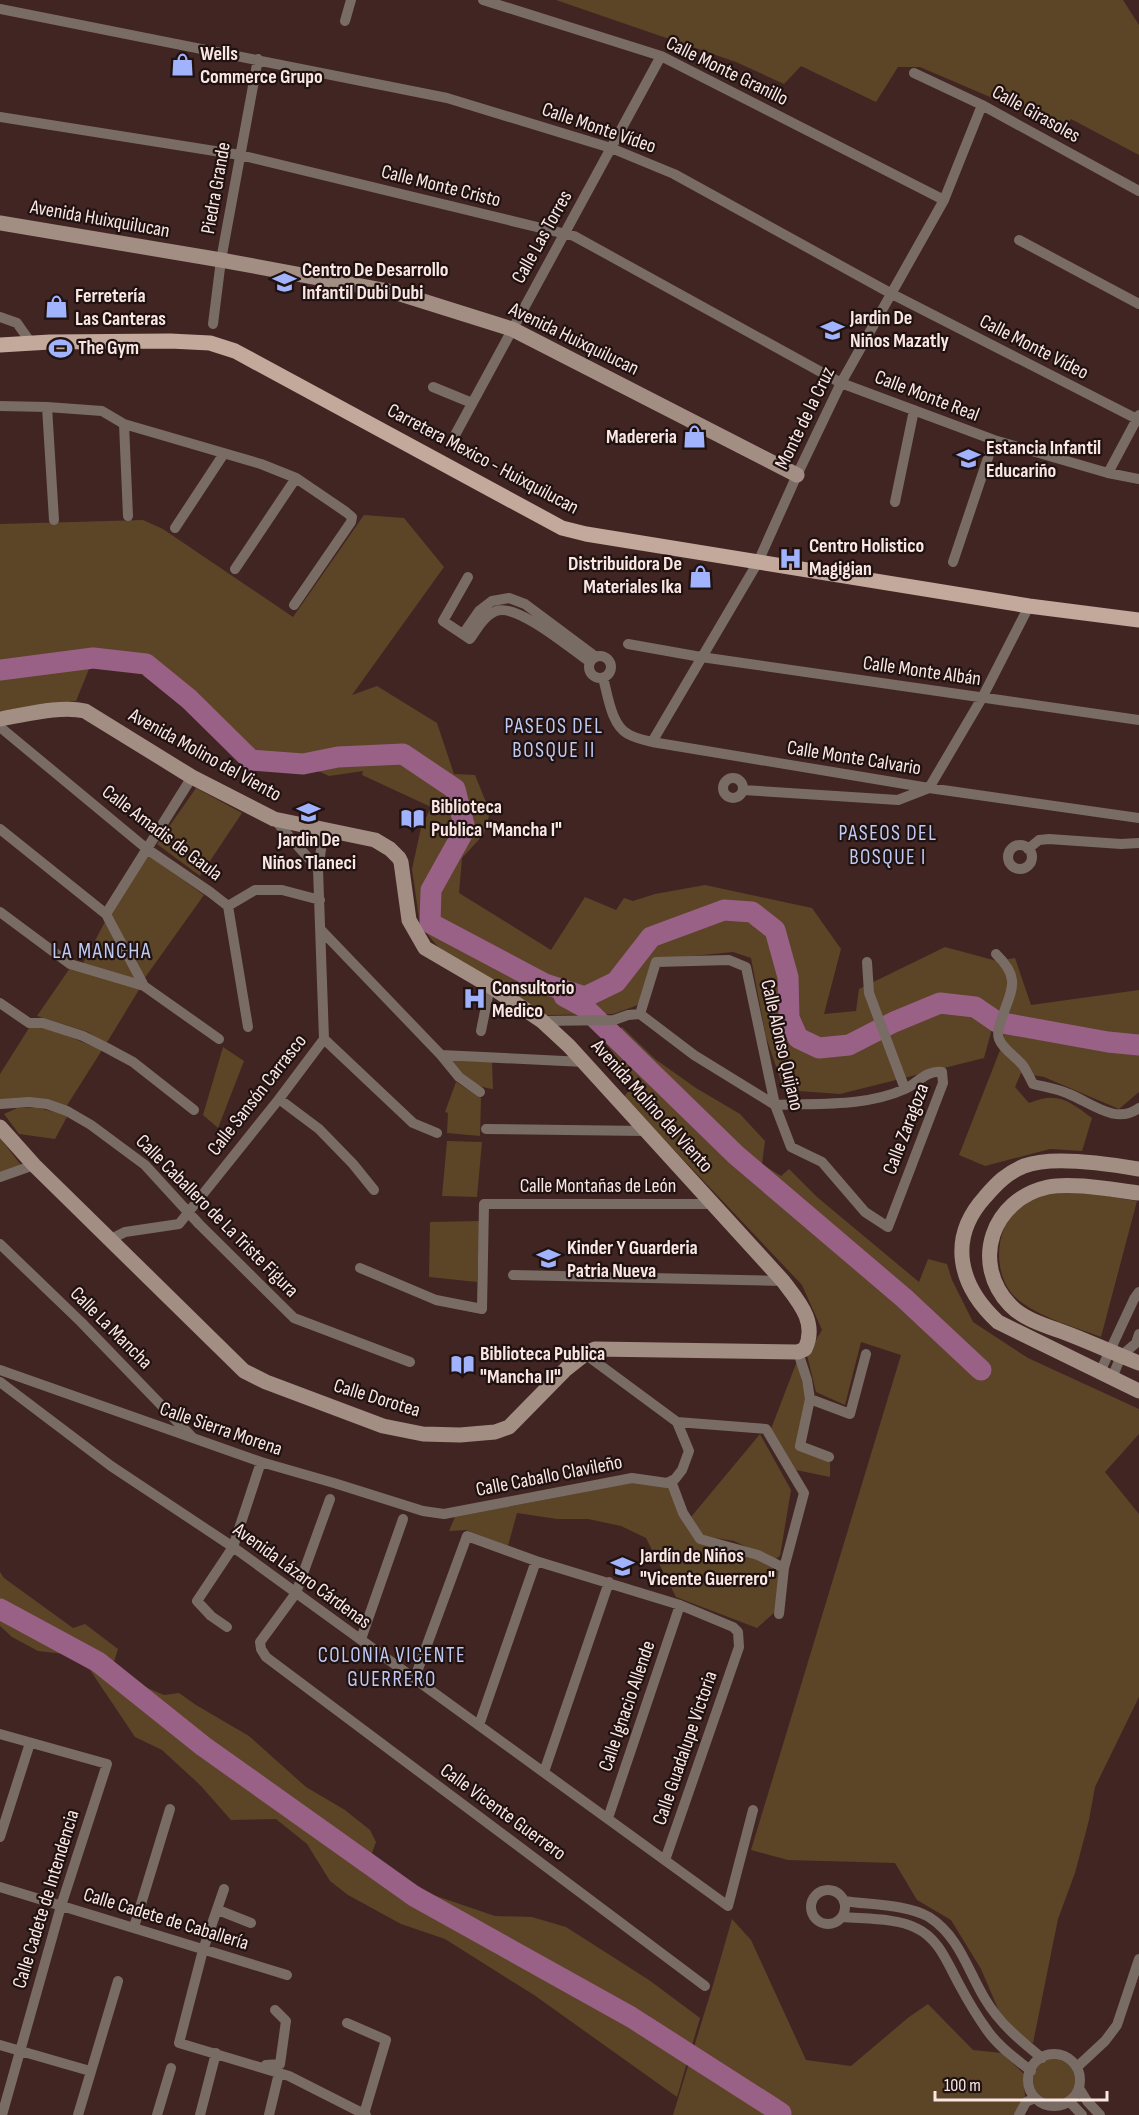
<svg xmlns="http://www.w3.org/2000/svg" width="1139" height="2115" viewBox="0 0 1139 2115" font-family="'Sofia Sans Condensed',sans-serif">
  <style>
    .green { fill: #5c4427 }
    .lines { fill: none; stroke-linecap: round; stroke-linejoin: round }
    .river { stroke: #996186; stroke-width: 21 }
    .street { stroke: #796c65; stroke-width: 10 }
    .secondary { stroke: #a38e84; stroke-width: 15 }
    .primary { stroke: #c3a99b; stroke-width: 15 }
    .labels { text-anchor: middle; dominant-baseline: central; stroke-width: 4.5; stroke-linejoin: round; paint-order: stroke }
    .poi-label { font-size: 20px; font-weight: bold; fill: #fae7e4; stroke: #1f1211; text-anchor: start }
    .street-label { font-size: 20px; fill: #fae7e4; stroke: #1f1211 }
    .neighbourhood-label { font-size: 21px; letter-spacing: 1.5px; fill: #c0cbf5; stroke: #1f1211 }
    .quarter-label { font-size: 22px; letter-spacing: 1.5px; fill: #c0cbf5; stroke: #1f1211 }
  </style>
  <rect width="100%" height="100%" fill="#412523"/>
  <path class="green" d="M556 0H1123L1139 25V155L1071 119 1065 129 920 67H898L876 102 801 66 784 84 736 62Z
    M364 515 404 518 444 567 352 695 377 686 437 723 454 774 475 775 490 812 484 834 462 858 459 893 551 950 585 897 616 910 624 898 633 901 655 894 705 885 812 908 841 949 824 1014 856 1011 859 989 945 947 997 961 1015 958 1031 1005 1139 990V1092L1119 1109 1044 1077 1021 1073 1015 1087 1029 1103C1058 1091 1069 1101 1092 1118L1082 1151 1050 1149 985 1166 959 1155 1004 1040V1034L993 1025 984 1058 840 1094 784 1090 766 1037 751 958 733 952 653 960 638 1005 613 1014 546 1015 438 947 420 925 412 869 421 828 431 807 362 775 363 771 329 776 303 764 251 760 189 699 146 664 93 659 76 701 0 711V524L143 520 163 529 293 617Z
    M196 788 242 813 200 876 157 844Z
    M148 855 204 895 144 979 111 914Z
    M106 920 137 981 81 967Z
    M70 968 140 988 106 1044 88 1032 37 1016Z
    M43 1026 102 1050 66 1107 0 1099V1074L29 1028Z
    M622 1027 655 1059 696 1088 740 1114 765 1141 762 1164 781 1176 789 1169 817 1197 919 1282 928 1259 947 1264 952 1280 973 1322 1028 1358 1139 1409V1434L1105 1472 1139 1514V1697L1095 1787 1089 1820 1075 1873 1058 1919 1033 2043 1024 2039 999 2011 981 1969 951 1920 917 1900 895 1863 788 1860 751 1850 901 1355 861 1342 845 1405 816 1392 807 1355 822 1330 802 1285 624 1097 635 1082 604 1041Z
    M223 1047 244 1061 218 1128 203 1115Z
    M450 1059 492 1062 493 1089C473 1087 461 1075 450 1059Z
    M456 1082 481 1098 480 1136 447 1133 448 1113 445 1112Z
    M17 1108H38L68 1115 55 1139 19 1134 4 1114Z
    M0 1138 21 1165 0 1172Z
    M447 1141 482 1142 477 1197 442 1196Z
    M1050 1193H1090L1137 1201 1101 1337C1075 1327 1044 1319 1021 1302 996 1285 993 1244 1009 1219 1019 1205 1035 1197 1050 1193Z
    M480 1221 477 1282 429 1277 430 1222Z
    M797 1361 806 1399 798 1447 830 1462V1477L796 1470 771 1429Z
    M760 1434 791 1490 780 1556 774 1560 734 1541 703 1536 691 1517Z
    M636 1482 669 1486 696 1541 762 1560 780 1570 775 1612 757 1628 676 1597 646 1538 621 1526 588 1519H557L517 1513 508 1546 466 1530 449 1531 455 1517Z
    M0 1572 4 1578 73 1628 85 1624 118 1649 113 1665 126 1679 164 1695 179 1693 196 1705 249 1736 306 1787 345 1810 370 1830 376 1842 372 1853 410 1887 495 1916 532 1917 566 1927 649 1980 700 2018 677 2097 534 1995 445 1939 401 1924 348 1895 330 1881 307 1844 276 1819 231 1820 200 1785 162 1750 135 1737 86 1664 65 1654 38 1651 12 1637 0 1626Z
    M732 1919 751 1940 806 2060 851 2066 909 2017 928 2004 973 2050 1002 2053 1024 2074 1025 2098 1016 2115H673L713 1985Z
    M1033 2080a21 21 0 1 1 42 0a21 21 0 1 1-42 0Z"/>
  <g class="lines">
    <path class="river" d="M0 670 93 658 146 664 189 699 251 760 303 764 338 757 403 754 455 789 465 829 431 890 430 923 545 984 585 997 616 982 651 937 724 910 752 912 775 930 788 977 789 1018 798 1038 819 1048 849 1045 894 1022 940 1003 975 1007 997 1022 1108 1042 1139 1045
      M564 996 584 1007 736 1155 904 1298 981 1370
      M0 1609 98 1662 203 1746 414 1896 631 2017 781 2113"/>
    <path class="street" d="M483 0 661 56 944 200
      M0 9 447 98 611 148 674 174 892 294 1139 420
      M345 21 351 0
      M914 73 982 105 1139 191
      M0 117 240 155 574 236 841 383 994 440 1108 473 1139 479
      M1019 240 1139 304
      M0 317 17 323 31 343
      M213 324 221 260 258 59
      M433 387 472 403
      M0 406 47 407 102 411 124 424 261 464 296 478 346 512 352 517 351 522 294 605
      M47 407 54 520
      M124 424 128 516
      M455 435 661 56
      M1108 473 1139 415
      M895 502 914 410
      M175 528 223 455
      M953 562 994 440
      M235 569 296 478
      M468 577 443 621 470 639C477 629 484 616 496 611 517 603 571 649 590 662
      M463 634 479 611 492 601 509 598 525 604 596 657
      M628 644 701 657 1139 720
      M589 667a11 11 0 1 1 22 0a11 11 0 1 1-22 0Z
      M603 678C608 695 611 725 628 734 635 738 644 740 652 742L929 788 1139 818
      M0 727 147 849 210 892 228 906
      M652 742 758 562 797 475 841 383 944 200 982 105
      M723 788a10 10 0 1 1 20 0a10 10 0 1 1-20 0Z
      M743 790 898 800 929 788 982 698 1029 606
      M0 829 106 914 144 986 219 1039
      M1008 857a12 12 0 1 1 24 0a12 12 0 1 1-24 0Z
      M1028 849 1039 840 1049 839 1121 844 1139 843
      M318 869 324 830
      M228 906 248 1027
      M228 906 255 890H282L320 900
      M0 912 70 964 144 986
      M106 914 192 777
      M321 930 441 1055 584 1062
      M996 954C1023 980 1010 991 1001 1021 999 1027 997 1033 999 1039 1003 1050 1017 1057 1024 1067 1027 1072 1030 1078 1033 1084 1045 1087 1058 1089 1069 1094 1091 1103 1116 1125 1139 1108
      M867 962 869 993 905 1089
      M0 1003 29 1023H43L83 1036 107 1048 133 1062 194 1110
      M640 1014 656 962 729 960 746 967 775 1105 791 1147 822 1162 865 1212 888 1227 943 1083 942 1072C926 1070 918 1083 905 1089 865 1107 818 1103 775 1105
      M542 1021 614 1020 628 1015 640 1014 694 1055 775 1105
      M481 1031 490 986
      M324 1039 413 1123 437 1133
      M441 1055 459 1077 480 1092
      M279 1099 319 1129 353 1164 374 1190
      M0 1104 29 1102 47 1104 67 1111 91 1125 145 1165 199 1224 294 1318 410 1362
      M486 1129 646 1131
      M0 1177 34 1165
      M111 1239 125 1232 179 1224 279 1099 324 1039 318 869 274 819
      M0 1244 81 1322 192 1437
      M360 1268 436 1300 482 1309 484 1204H712
      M513 1275 783 1281
      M798 1352 807 1380 810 1399 800 1446 829 1457
      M0 1370 261 1462 334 1483 423 1511 444 1514 632 1478 667 1483 675 1479 682 1470 689 1451 677 1422 585 1354
      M1100 1372 1134 1299 1139 1292
      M1112 1378 1121 1356 1136 1343 1139 1334
      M0 1382 111 1466 233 1547 728 1906 753 1810
      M810 1399 850 1414 866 1354
      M677 1422 766 1429 804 1493 784 1568 779 1614
      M671 1481 683 1513 700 1539 758 1555 784 1568
      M330 1499 296 1593 260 1642 261 1649 266 1657 705 1986
      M227 1627 211 1616 197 1601 233 1547 261 1462
      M361 1639 403 1519
      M414 1680 467 1536 536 1561 680 1605 733 1627 738 1632 739 1647 665 1860
      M479 1725 536 1561
      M0 1734 107 1764 61 1906 2 2115
      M544 1772 609 1582
      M608 1818 680 1605
      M0 1837 30 1743
      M0 1887 287 1975
      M224 1889 203 1950 179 2043 289 2076 366 2115
      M811 1907a17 17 0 1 1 34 0a17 17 0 1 1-34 0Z
      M844 1901C871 1905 906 1904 929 1917 959 1936 968 1971 985 1999 1000 2024 1020 2040 1042 2058
      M218 1910 251 1923
      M843 1917C864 1919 898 1918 916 1928 940 1939 948 1965 960 1986 968 2001 977 2016 987 2030 998 2046 1015 2058 1031 2071
      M134 1927 170 1809
      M347 2023 386 2040 364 2114
      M0 2045 90 2071
      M1028 2080a26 26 0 1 1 52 0a26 26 0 1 1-52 0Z
      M1077 2067 1105 2041 1117 2025 1139 1959
      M265 2069 266 2065 280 2064 286 2021 275 2010
      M1079 2088 1087 2101 1100 2115
      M1069 2101 1082 2115
      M78 2115 118 1981
      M157 2115 171 2068
      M200 2115 216 2053
      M269 2115 279 2073
      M1019 2115 1026 2102 1035 2098"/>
    <path class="secondary" d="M0 223 221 260 394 292 512 329 797 475
      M0 719C25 715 61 705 85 711L192 777 274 819 375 840 390 849 399 858 401 862 409 920 425 948 490 986 542 1021 569 1046 783 1281C798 1301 818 1322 805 1349L798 1352 595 1349 585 1354 566 1369 509 1427 495 1432 460 1435 423 1434 383 1426 266 1382 244 1371 34 1165 0 1127
      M1139 1169C1110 1164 1052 1155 1024 1166 1007 1173 997 1183 985 1197 947 1239 959 1286 998 1322L1139 1391
      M1139 1193C1114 1190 1072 1182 1048 1187 992 1199 970 1263 1010 1305 1025 1321 1051 1327 1071 1335 1094 1344 1116 1354 1139 1363"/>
    <path class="primary" d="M0 345 50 342 170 341 210 343 235 351 562 528 586 534 1029 606 1139 620"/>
  </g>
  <defs>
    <symbol id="shop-bare" viewBox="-9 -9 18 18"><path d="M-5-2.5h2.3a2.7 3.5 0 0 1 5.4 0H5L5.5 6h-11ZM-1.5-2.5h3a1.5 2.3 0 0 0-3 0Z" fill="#a1b3fd" stroke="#1f1211" stroke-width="2.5" paint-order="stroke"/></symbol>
    <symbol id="school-bare" viewBox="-9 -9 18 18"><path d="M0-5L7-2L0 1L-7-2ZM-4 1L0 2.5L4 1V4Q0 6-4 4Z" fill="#a1b3fd" stroke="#1f1211" stroke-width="2.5" paint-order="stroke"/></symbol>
    <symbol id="stadium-bare" viewBox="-9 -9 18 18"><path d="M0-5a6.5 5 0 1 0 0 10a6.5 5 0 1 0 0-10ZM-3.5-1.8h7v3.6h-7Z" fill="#a1b3fd" stroke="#1f1211" stroke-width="2.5" paint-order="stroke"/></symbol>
    <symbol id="hospital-bare" viewBox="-9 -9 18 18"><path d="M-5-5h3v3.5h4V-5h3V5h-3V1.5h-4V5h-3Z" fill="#a1b3fd" stroke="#1f1211" stroke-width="2.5" paint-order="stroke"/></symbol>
    <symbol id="library-bare" viewBox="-9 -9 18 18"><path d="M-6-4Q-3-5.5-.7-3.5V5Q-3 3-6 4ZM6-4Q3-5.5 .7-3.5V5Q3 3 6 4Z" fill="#a1b3fd" stroke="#1f1211" stroke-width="2.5" paint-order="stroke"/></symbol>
  </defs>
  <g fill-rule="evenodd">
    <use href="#shop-bare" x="166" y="48" width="33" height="33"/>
    <use href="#school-bare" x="268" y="266" width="33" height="33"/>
    <use href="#shop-bare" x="40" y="290" width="33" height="33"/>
    <use href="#school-bare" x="816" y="314" width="33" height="33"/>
    <use href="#stadium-bare" x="44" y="332" width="33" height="33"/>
    <use href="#shop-bare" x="678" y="420" width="33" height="33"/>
    <use href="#school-bare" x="952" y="442" width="33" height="33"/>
    <use href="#hospital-bare" x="774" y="542" width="33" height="33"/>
    <use href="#shop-bare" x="684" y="560" width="33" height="33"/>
    <use href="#school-bare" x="292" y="796" width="33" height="33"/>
    <use href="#library-bare" x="396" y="802" width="33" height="33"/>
    <use href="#hospital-bare" x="458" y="982" width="33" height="33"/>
    <use href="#school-bare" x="532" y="1242" width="33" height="33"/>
    <use href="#library-bare" x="446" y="1348" width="33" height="33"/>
    <use href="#school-bare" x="606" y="1550" width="33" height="33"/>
  </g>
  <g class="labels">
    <g class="poi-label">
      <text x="200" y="54">Wells<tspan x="200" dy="23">Commerce Grupo</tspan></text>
      <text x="302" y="270">Centro De Desarrollo<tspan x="302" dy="23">Infantil Dubi Dubi</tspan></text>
      <text x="75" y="296">Ferretería<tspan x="75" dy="23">Las Canteras</tspan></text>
      <text x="850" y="318">Jardin De<tspan x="850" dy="23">Niños Mazatly</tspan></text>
      <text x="78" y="348">The Gym</text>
      <text x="677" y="437" text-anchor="end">Madereria</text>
      <text x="986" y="448">Estancia Infantil<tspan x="986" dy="23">Educariño</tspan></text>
      <text x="809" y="546">Centro Holistico<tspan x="809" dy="23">Magigian</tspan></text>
      <text x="682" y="564" text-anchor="end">Distribuidora De<tspan x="682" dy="23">Materiales Ika</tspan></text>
      <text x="431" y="807">Biblioteca<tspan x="431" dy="23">Publica "Mancha I"</tspan></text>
      <text x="309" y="840" text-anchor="middle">Jardin De<tspan x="309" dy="23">Niños Tlaneci</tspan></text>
      <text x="492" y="988">Consultorio<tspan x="492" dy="23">Medico</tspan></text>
      <text x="567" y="1248">Kinder Y Guarderia<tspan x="567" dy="23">Patria Nueva</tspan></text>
      <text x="480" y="1354">Biblioteca Publica<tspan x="480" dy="23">"Mancha II"</tspan></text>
      <text x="640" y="1556">Jardín de Niños<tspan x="640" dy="23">"Vicente Guerrero"</tspan></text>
    </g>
    <g class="street-label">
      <text transform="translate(727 71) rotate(26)">Calle Monte Granillo</text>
      <text transform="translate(1036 114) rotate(29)">Calle Girasoles</text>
      <text transform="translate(599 128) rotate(19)">Calle Monte Vídeo</text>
      <text transform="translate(441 186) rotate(14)">Calle Monte Cristo</text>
      <text transform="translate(216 188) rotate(-80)">Piedra Grande</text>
      <text transform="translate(100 219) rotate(10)">Avenida Huixquilucan</text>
      <text transform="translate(542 237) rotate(-61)">Calle Las Torres</text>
      <text transform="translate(574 339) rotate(26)">Avenida Huixquilucan</text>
      <text transform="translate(1034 347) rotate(27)">Calle Monte Vídeo</text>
      <text transform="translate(927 396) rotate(21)">Calle Monte Real</text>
      <text transform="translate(805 418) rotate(-64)">Monte de la Cruz</text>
      <text transform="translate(483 459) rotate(28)">Carretera Mexico - Huixquilucan</text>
      <text transform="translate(922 671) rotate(8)">Calle Monte Albán</text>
      <text transform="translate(205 755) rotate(29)">Avenida Molino del Viento</text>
      <text transform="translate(854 758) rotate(9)">Calle Monte Calvario</text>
      <text transform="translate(162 833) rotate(37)">Calle Amadis de Gaula</text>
      <text transform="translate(782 1045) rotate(77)">Calle Alonso Quijano</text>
      <text transform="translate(257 1095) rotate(-52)">Calle Sansón Carrasco</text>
      <text transform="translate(652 1106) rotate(48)">Avenida Molino del Viento</text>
      <text transform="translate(906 1129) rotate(-69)">Calle Zaragoza</text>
      <text x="598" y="1186">Calle Montañas de León</text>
      <text transform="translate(217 1216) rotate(45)">Calle Caballero de La Triste Figura</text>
      <text transform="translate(111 1328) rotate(45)">Calle La Mancha</text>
      <text transform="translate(377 1398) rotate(17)">Calle Dorotea</text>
      <text transform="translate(221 1429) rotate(19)">Calle Sierra Morena</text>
      <text transform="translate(549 1476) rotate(-11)">Calle Caballo Clavileño</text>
      <text transform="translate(302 1576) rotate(36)">Avenida Lázaro Cárdenas</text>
      <text transform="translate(627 1706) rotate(-71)">Calle Ignacio Allende</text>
      <text transform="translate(685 1748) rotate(-71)">Calle Guadalupe Victoria</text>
      <text transform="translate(503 1812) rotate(36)">Calle Vicente Guerrero</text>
      <text transform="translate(46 1899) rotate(-73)">Calle Cadete de Intendencia</text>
      <text transform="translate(166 1919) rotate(17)">Calle Cadete de Caballería</text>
    </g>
    <g class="neighbourhood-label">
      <text x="554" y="726">PASEOS DEL<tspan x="554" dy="24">BOSQUE II</tspan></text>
      <text x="888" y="833">PASEOS DEL<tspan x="888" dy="24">BOSQUE I</tspan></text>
      <text x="392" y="1655">COLONIA VICENTE<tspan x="392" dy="24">GUERRERO</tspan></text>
    </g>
    <g class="quarter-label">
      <text x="102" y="951">LA MANCHA</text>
    </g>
  </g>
  <path d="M935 2091v9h172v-9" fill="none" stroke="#fae7e4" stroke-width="3"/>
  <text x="944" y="2091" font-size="18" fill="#fae7e4" stroke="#1f1211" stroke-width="4.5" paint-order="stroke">100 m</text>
</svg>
